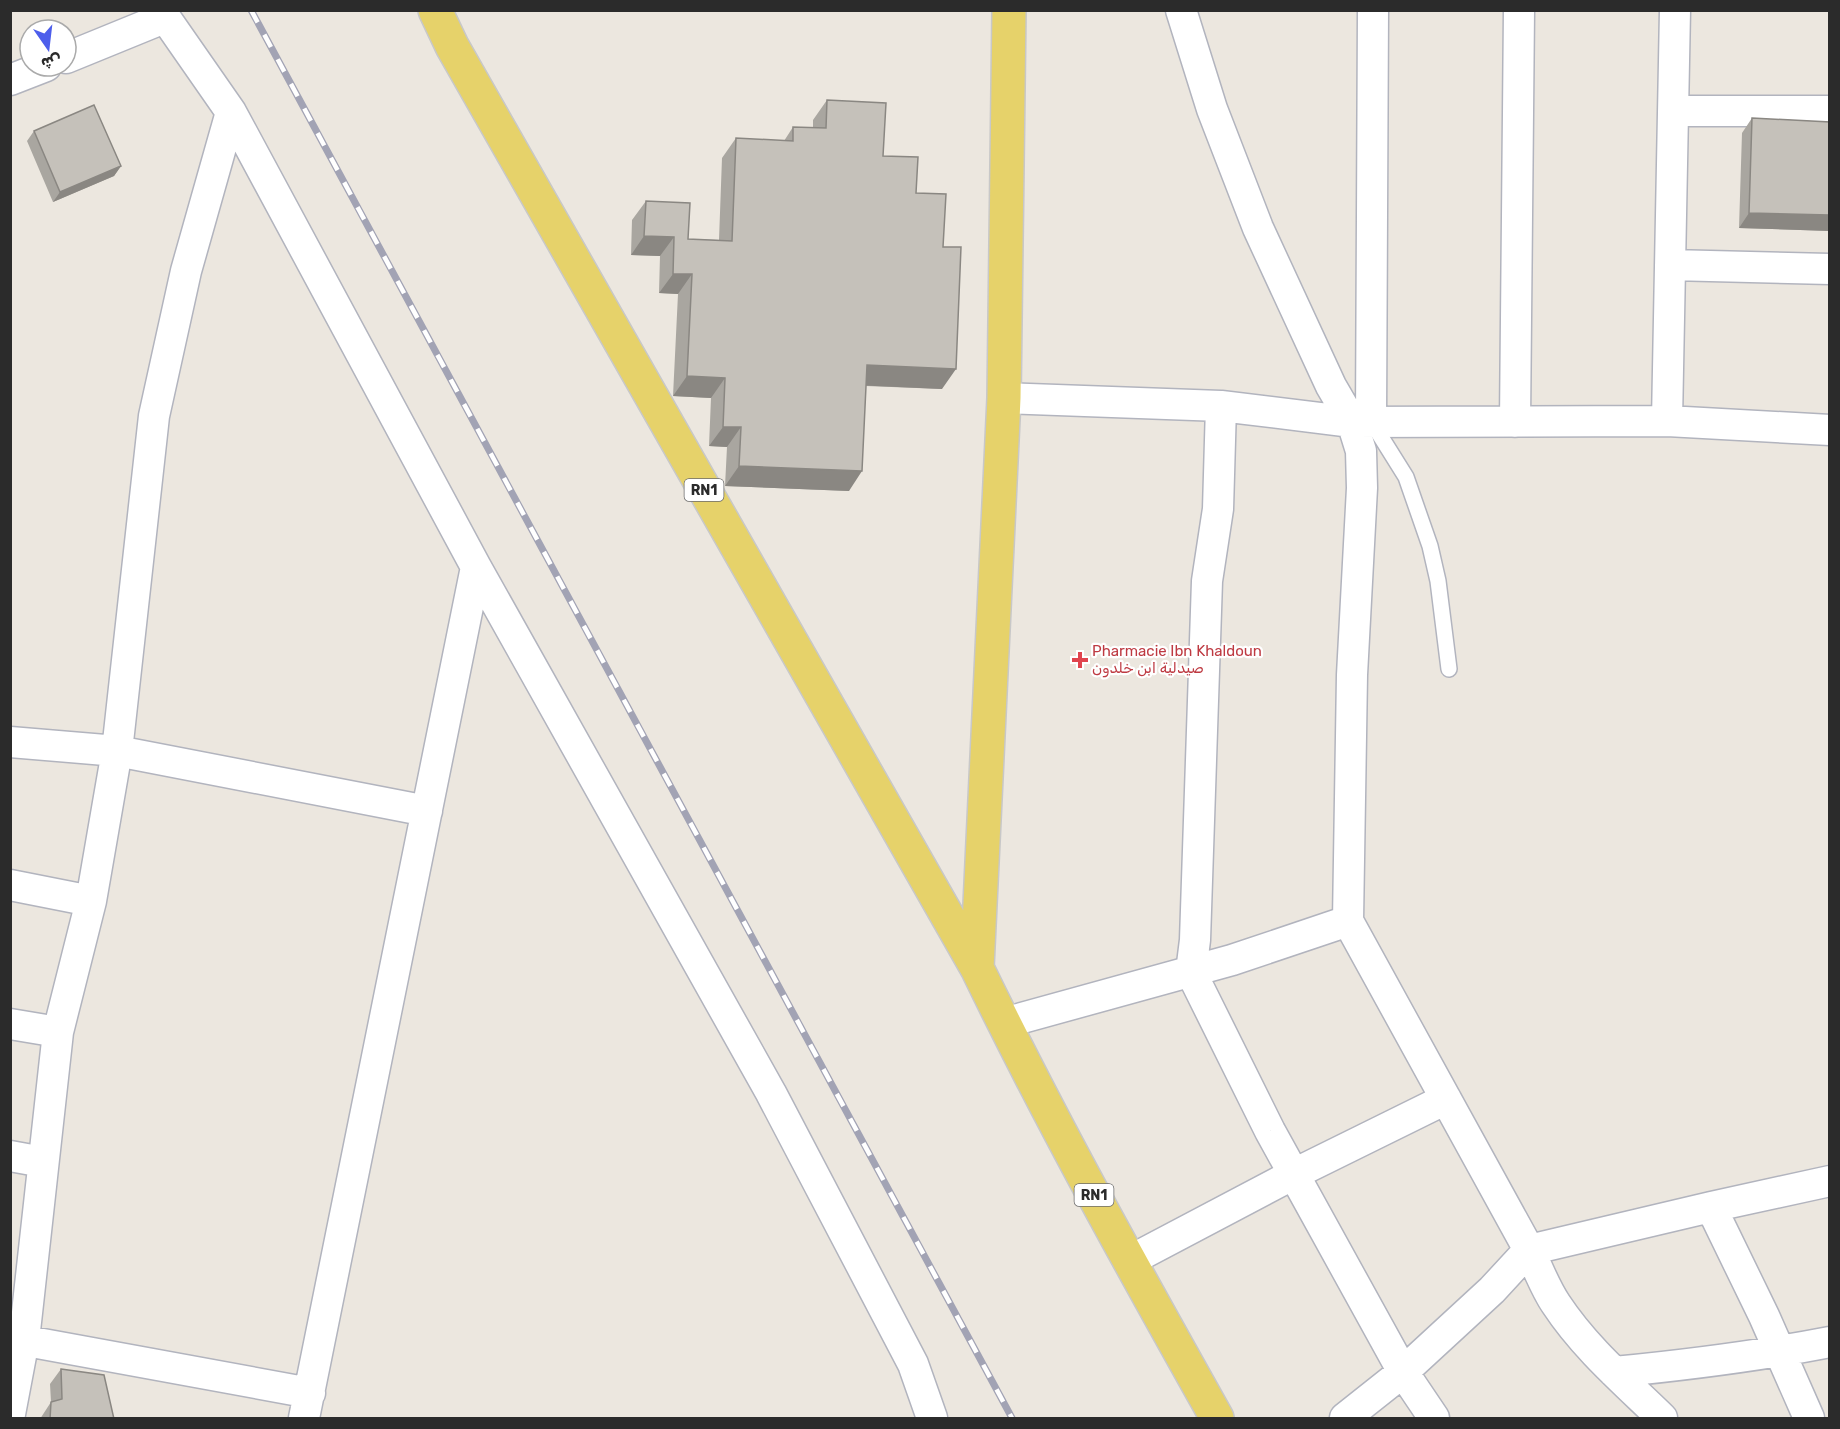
<svg xmlns="http://www.w3.org/2000/svg" width="1840" height="1429" viewBox="0 0 1840 1429" font-family="Rubik,'Noto Naskh Arabic',sans-serif">
  <style>
    .lines { fill: none; stroke-linecap: round; stroke-linejoin: round }
    .service-casing { stroke: #b2b4be; stroke-width: 18 }
    .minor-casing { stroke: #b2b4be; stroke-width: 33 }
    .primary-casing { stroke: #c8c8c8; stroke-width: 36 }
    .service { stroke: #fff; stroke-width: 15 }
    .minor { stroke: #fff; stroke-width: 30 }
    .primary { stroke: #e6d26a; stroke-width: 33 }
    .rail-casing { stroke: #a2a3b4; stroke-width: 7 }
    .rail { stroke: #fff; stroke-width: 4.5; stroke-dasharray: 14; stroke-linecap: butt }
    .wall { fill: #a9a6a0 }
    .shaded-wall { fill: #8a8782 }
    .building { fill: #c5c1ba; stroke: #8a8782; stroke-width: 1.5 }
    .health-dot { fill: #e0444e; stroke: #fff; stroke-width: 2 }
    .labels { text-anchor: middle; dominant-baseline: central; stroke-width: 4.5; stroke-linejoin: round; paint-order: stroke }
    .shield { fill: #fff; stroke: #6b6b6b; stroke-width: 1.5 }
    .shield-label { font-size: 14px; font-weight: bold; fill: #2b2b2b }
    .health-label { font-size: 15px; fill: #be3a42; stroke: #fff; text-anchor: start }
  </style>
  <rect width="100%" height="100%" fill="#ece7df"/>
  <g class="lines">
    <defs>
      <path id="service" d="M1371 421 1406 477 1430 546 1438 581 1449 669"/>
      <path id="minor" d="M160 10 231 112 476 567 304 1418
        M1181 10 1212 109 1258 228 1331 386 1352 422 1361 451 1362 488 1352 675 1348 921
        M66 58 164 18
        M10 80 46 66
        M1673 111H1830
        M1670 265 1830 269
        M1004 398 1221 406 1352 422 1667 421 1830 430
        M1221 406 1218 509 1207 581 1195 940 1191 972 1270 1131 1403 1372 1434 1418
        M1371 421 1373 10
        M1667 421 1675 10
        M1515 422 1519 10
        M476 567 771 1093 913 1364 932 1418
        M10 742 117 751 427 811
        M10 885 91 901
        M1004 1023 1232 960 1348 921 1529 1250 1492 1290 1403 1372 1345 1418
        M10 1024 58 1032
        M10 1156 43 1162
        M1711 1207 1764 1316 1809 1418
        M1129 1261 1294 1174 1446 1099
        M10 1338 310 1393
        M1614 1372C1686 1365 1758 1356 1830 1342
        M10 1414 24 1340 58 1032 91 901 117 751 154 416 186 271 231 112
        M1662 1418C1625 1382 1585 1348 1556 1304 1545 1288 1538 1268 1529 1250L1711 1207 1830 1181"/>
      <path id="primary" d="M435 10 452 46 977 968C1051 1121 1134 1270 1217 1418
        M977 968 1004 398 1009 10"/>
    </defs>
    <use href="#service" class="service-casing"/>
    <use href="#minor" class="minor-casing"/>
    <use href="#primary" class="primary-casing"/>
    <use href="#service" class="service"/>
    <use href="#minor" class="minor"/>
    <use href="#primary" class="primary"/>
    <defs>
      <path id="rail" d="M251 10 1012 1418"/>
    </defs>
    <use href="#rail" class="rail-casing"/>
    <use href="#rail" class="rail"/>
  </g>
  <path class="wall" d="M827 100 883 156 916 193 943 247 942 389 866 386 849 491 725 486 727 447 709 446 711 398 673 396 678 294 659 293 660 256 631 255 632 220 646 201 688 239 719 240 722 158 736 138 784 141 793 127 813 128V120Z
    M1752 118 1830 122V231L1739 228 1742 133Z
    M34 131 121 166 114 176 53 202 27 141Z
    M61 1369 114 1419H40L51 1402 50 1384Z"/>
  <path class="shaded-wall" d="M121 166 114 176 53 202 60 192Z
    M1749 213 1830 215V231L1739 228Z
    M644 236 674 237 660 256 631 255Z
    M673 274H692L678 294 659 293Z
    M867 365 956 369 942 389 853 385Z
    M687 376 725 378 711 398 673 396Z
    M723 427H741L727 447 709 446Z
    M739 466 862 471 849 491 725 486Z"/>
  <path class="building" d="M827 100 886 103 883 156 918 157 916 193 946 194 943 247H961L956 369 867 365 862 471 739 466 741 427H723L725 378 687 376 692 274H673L674 237 644 236 646 201 690 203 688 239 732 241 736 138 793 141V127L826 128Z
    M94 105 121 166 60 192 34 131Z
    M1752 118 1830 122V215L1749 213Z
    M61 1369 104 1375 114 1419H50L51 1402 62 1399Z"/>
  <path class="health-dot" d="M1077 651h6v6h6v6h-6v6h-6v-6h-6v-6h6z"/>
  <g class="labels">
    <g class="shield">
      <rect x="684.5" y="479" width="39" height="22" rx="4.5"/>
      <rect x="1074.5" y="1184" width="39" height="22" rx="4.5"/>
    </g>
    <g class="shield-label">
      <text x="704" y="490">RN1</text>
      <text x="1094" y="1195">RN1</text>
    </g>
    <g class="health-label">
      <text x="1092" y="651">Pharmacie Ibn Khaldoun<tspan x="1092" dy="17">صيدلية ابن خلدون</tspan></text>
    </g>
  </g>
  <rect width="1840" height="1429" fill="none" stroke="#2b2b2b" stroke-width="24"/>
  <g transform="translate(48 48) rotate(166)"><circle r="28" fill="#ffffff" stroke="#aaaaaa" stroke-width="1.5"/>
  <path d="M0-4.5L10 22L0 15L-10 22Z" fill="#4d5eeb"/>
  <text y="-9" font-size="16" font-weight="bold" text-anchor="middle" fill="#2b2b2b">ش</text>
  </g>
</svg>
